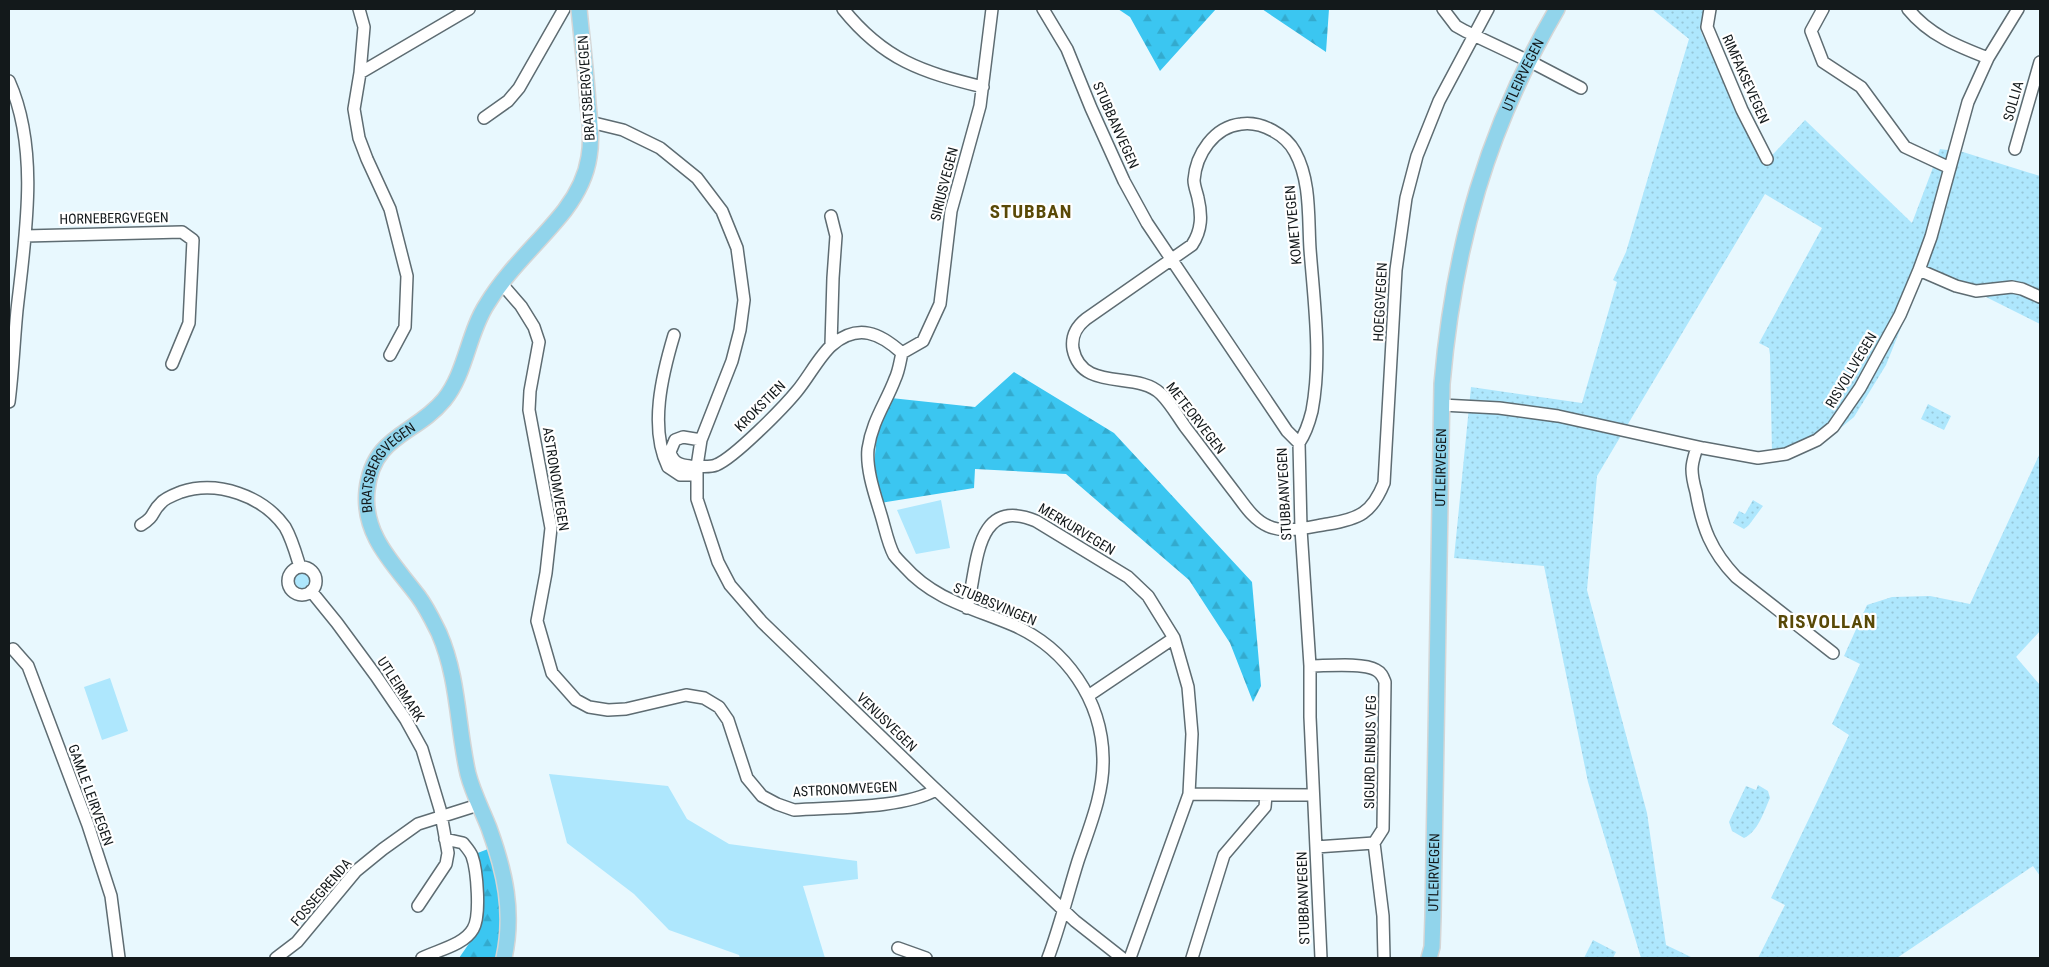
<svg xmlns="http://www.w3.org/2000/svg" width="2049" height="967" viewBox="0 0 2049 967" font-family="'Roboto Condensed',sans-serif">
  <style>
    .grass { fill: #aee7fd }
    .forest { fill: url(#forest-firs) }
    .park { fill: url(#park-dots) }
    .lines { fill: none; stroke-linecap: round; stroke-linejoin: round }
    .minor-casing { stroke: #5e6c72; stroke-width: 14 }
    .major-casing { stroke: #d5d6d6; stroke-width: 18 }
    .minor { stroke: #fff; stroke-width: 11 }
    .major { stroke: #91d4eb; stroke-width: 15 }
    .labels { text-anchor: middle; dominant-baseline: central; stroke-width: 4.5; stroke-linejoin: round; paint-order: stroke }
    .street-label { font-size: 14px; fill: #13191b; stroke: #fff }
    .district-label { font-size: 19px; font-weight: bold; letter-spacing: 1px; fill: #594907; stroke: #fff }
  </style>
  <defs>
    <pattern id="forest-firs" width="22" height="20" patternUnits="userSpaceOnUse" patternTransform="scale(1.25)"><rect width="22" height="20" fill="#3bc6f1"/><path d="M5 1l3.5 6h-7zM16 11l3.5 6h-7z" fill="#33aace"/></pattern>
    <pattern id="park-dots" width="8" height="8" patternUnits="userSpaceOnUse" patternTransform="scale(1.25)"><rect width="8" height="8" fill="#aee7fd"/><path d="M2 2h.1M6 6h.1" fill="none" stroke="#95c6d8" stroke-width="1.8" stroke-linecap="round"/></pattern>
  </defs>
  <rect width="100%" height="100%" fill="#e8f8fe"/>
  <path class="grass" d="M941 500 950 548 916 554 897 510Z
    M292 581a10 10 0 1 1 20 0a10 10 0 1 1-20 0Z
    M110 678 128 731 102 740 84 687Z
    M549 774 668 786 687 819 729 844 857 861 858 879 803 886 825 958H740L739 955 669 930 634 894 567 843Z"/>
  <path class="forest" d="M1118 9H1216L1160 71 1130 17Z
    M1262 9H1329L1326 52Z
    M1014 372 1114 433 1252 582 1261 686 1253 702 1230 643 1189 580 1066 474 975 469 974 488 880 503 874 465 878 423 891 398 975 407Z
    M488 849 498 879 502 927 496 958H459L477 932 475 854Z"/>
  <path class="park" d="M1652 9H1706L1701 32 1763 165 1805 120 1912 223 1940 149 1963 152 2040 176V324L1974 291 1923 273 1886 365 1854 417 1821 444 1772 454 1770 355 1769 348 1759 343 1822 228 1765 194 1597 476 1587 590 1647 813 1666 945 1693 958H1641L1588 782 1544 566 1454 558 1471 387 1582 403 1617 282 1613 280 1626 252 1689 39Z
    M1928 404 1951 416 1944 430 1921 419Z
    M2040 453V631L2016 657 2040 685V876L2033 866 1897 958H1758L1785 905 1771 898 1849 735 1832 724 1860 664 1844 656 1867 605 1892 597 1930 596 1970 604Z
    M1753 500 1763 506 1749 525 1744 529 1733 523 1739 511 1745 514Z
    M1758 785 1768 791 1770 798C1764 811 1758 832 1744 838L1732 831 1729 822 1746 786 1756 790Z
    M1593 940 1616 952 1613 958H1584Z"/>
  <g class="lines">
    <defs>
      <path id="minor" d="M359 9 364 27 360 73 354 109 359 138 367 159 390 209 407 276 405 327 390 355
        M843 9C884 60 922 72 983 87
        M1043 9 1067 49 1091 108 1124 181 1147 223 1287 431 1299 443 1301 529 1310 666V717L1321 958
        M1443 9 1456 26 1465 31 1537 65 1581 88
        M1710 9 1707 27 1742 110 1767 159
        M1823 9 1811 31 1823 62 1861 87 1905 147 1950 168
        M1908 9C1929 35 1957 46 1988 58
        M360 73 469 9
        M9 81C40 150 25 238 17 310 14 341 13 371 9 402
        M484 118 508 101 519 88 564 9
        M590 122 623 130 660 148 697 178 722 211 737 248 744 300 740 330 732 361 701 440 697 466V499L718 562 730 585 762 622 931 785 1075 921 1122 958
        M2015 149 2040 62
        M25 236 182 232 193 240 189 323 172 364
        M1919 270 1956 286 1976 291 2012 287 2022 289 2040 297
        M501 283 521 306 534 327 539 342 530 391 529 410 551 528 546 573 537 621 552 673 576 700 589 707 608 710 626 709 686 695 704 698 719 707 728 720 747 778 762 796 777 804 794 810C834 807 902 809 936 790
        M674 335C662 375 649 428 668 467L680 475H697
        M831 345 833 278 836 236 831 216
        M902 353 923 341 940 304 951 211 980 106 992 9
        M1442 405 1499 408 1558 416 1703 448 1758 458 1786 454 1817 440 1833 427 1860 388 1900 315 1919 270 1931 237 1968 102 1988 58 2018 9
        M701 440 683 437 675 440 670 452C673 463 680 465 690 466 698 466 709 468 716 465 734 458 784 407 797 391 808 378 820 355 832 345 858 323 880 333 902 353 900 361 899 371 895 379 886 403 872 421 868 449 866 470 875 495 881 515 885 528 888 544 894 555 897 559 901 563 904 566 934 600 973 608 1013 625 1066 648 1102 700 1103 758 1104 794 1089 828 1078 861 1068 893 1060 926 1048 958
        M1299 443C1306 433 1309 423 1312 411 1322 358 1314 302 1310 249 1308 218 1311 181 1295 152 1286 135 1262 121 1241 124 1214 127 1196 154 1194 180 1194 186 1197 193 1198 198 1202 215 1202 230 1192 245L1086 319C1076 327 1071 336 1073 349 1082 393 1137 370 1161 394 1171 404 1178 417 1186 428 1203 450 1219 472 1236 494 1245 506 1254 520 1268 526 1285 534 1309 527 1328 524 1359 519 1372 513 1384 483L1396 270 1406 198 1417 156 1439 101 1488 9
        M1697 447C1695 454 1692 462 1692 469 1692 477 1694 485 1696 492 1702 527 1711 551 1736 577L1833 653
        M141 525C156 516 151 512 161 503 165 498 176 494 181 492 218 480 263 496 285 527 292 539 296 554 300 567
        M288 581a14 14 0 1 1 28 0a14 14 0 1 1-28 0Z
        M311 591 337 623 376 676 406 720 422 749 440 809 448 853 446 864 418 906
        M967 608C978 569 973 495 1036 521L1128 577 1148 596 1174 638 1188 687 1192 734 1189 794 1130 958
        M13 649 28 666 88 825 111 896 119 958
        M1310 666C1326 666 1363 662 1376 670 1382 673 1383 677 1385 682L1383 829 1374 843 1316 847
        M1088 696 1174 638
        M1189 794 1313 795
        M1374 843 1383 916 1384 958
        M898 948 926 958
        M276 958 297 942 356 871 383 849 418 824 478 805
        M422 958C438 950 464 945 473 929 481 916 477 870 472 856 470 851 466 847 463 843L445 839
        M1192 958 1224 855 1259 814 1265 807 1266 795"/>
      <g id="major">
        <path id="s1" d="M504 958C514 912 505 872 489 828 482 810 473 793 468 774 457 726 459 679 439 633 433 621 427 608 418 596 394 564 362 535 367 490 373 435 415 435 444 400 466 373 468 333 487 304 508 269 540 242 565 210 577 194 586 177 589 157 592 140 590 122 588 104 586 72 582 40 579 9"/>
        <path id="s2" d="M1429 958 1432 947 1433 916 1442 384C1454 245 1487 129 1557 9"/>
      </g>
    </defs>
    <use href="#minor" class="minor-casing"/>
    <use href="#major" class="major-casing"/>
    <use href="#minor" class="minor"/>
    <use href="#major" class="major"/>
  </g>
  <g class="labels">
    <g class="street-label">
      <text stroke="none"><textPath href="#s2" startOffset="896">UTLEIRVEGEN</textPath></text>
      <text transform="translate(1746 79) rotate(66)">RIMFAKSEVEGEN</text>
      <text transform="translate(586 88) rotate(-94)">BRATSBERGVEGEN</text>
      <text transform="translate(2013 101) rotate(-74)">SOLLIA</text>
      <text transform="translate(1116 125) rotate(66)">STUBBANVEGEN</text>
      <text transform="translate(944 184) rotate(-76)">SIRIUSVEGEN</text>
      <text transform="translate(114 218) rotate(-1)">HORNEBERGVEGEN</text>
      <text transform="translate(1293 225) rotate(-95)">KOMETVEGEN</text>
      <text transform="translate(1380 302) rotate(-87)">HOEGGVEGEN</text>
      <text transform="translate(1851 370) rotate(-59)">RISVOLLVEGEN</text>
      <text transform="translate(760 406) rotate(-45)">KROKSTIEN</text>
      <text transform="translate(1196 418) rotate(52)">METEORVEGEN</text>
      <text stroke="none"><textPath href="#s2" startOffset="491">UTLEIRVEGEN</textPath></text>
      <text stroke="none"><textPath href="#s1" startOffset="529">BRATSBERGVEGEN</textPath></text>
      <text transform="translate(556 479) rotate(81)">ASTRONOMVEGEN</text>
      <text transform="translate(1284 494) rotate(-93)">STUBBANVEGEN</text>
      <text transform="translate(1077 529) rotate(31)">MERKURVEGEN</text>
      <text transform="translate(995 604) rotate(23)">STUBBSVINGEN</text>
      <text transform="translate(401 689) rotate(57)">UTLEIRMARK</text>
      <text transform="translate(887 722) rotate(44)">VENUSVEGEN</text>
      <text transform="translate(1370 752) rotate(-89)">SIGURD EINBUS VEG</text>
      <text transform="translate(845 789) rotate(-3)">ASTRONOMVEGEN</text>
      <text transform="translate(91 795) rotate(70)">GAMLE LEIRVEGEN</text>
      <text stroke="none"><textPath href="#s2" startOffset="86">UTLEIRVEGEN</textPath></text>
      <text transform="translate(321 892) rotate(-49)">FOSSEGRENDA</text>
      <text transform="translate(1303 898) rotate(-92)">STUBBANVEGEN</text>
    </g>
    <g class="district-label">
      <text x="1031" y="211">STUBBAN</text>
      <text x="1827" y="621">RISVOLLAN</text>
    </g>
  </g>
  <rect width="2049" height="967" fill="none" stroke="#13191b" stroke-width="20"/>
</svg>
